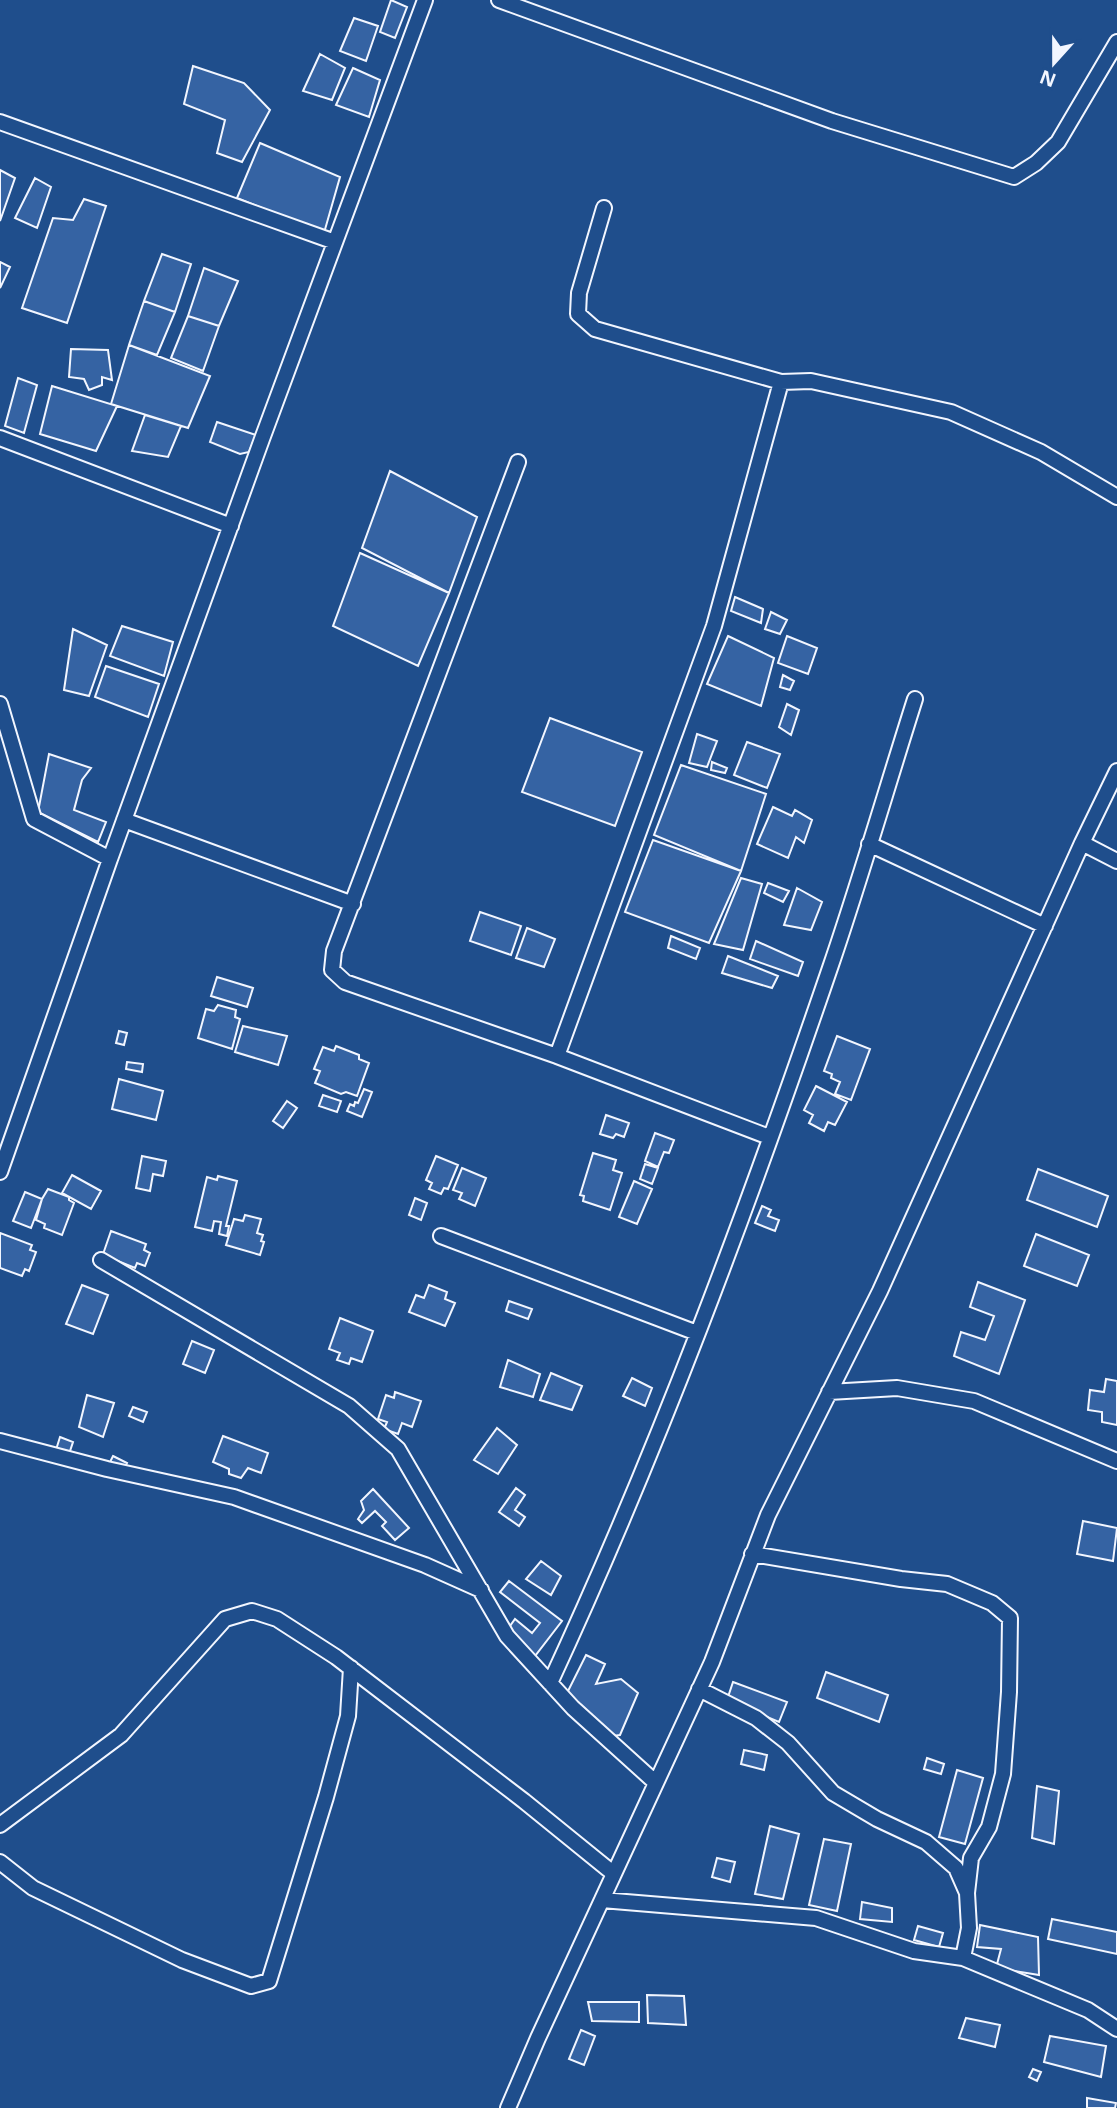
<svg xmlns="http://www.w3.org/2000/svg" width="1117" height="2108" viewBox="0 0 1117 2108" font-family="'Open Sans',sans-serif">
  <style>
    .building { fill: #3563a3; stroke: #f2f6ff; stroke-width: 2 }
    .lines { fill: none; stroke-linecap: round; stroke-linejoin: round }
    .street-casing { stroke: #f2f6ff; stroke-width: 18 }
    .street { stroke: #1f4e8c; stroke-width: 14 }
  </style>
  <rect width="100%" height="100%" fill="#1f4e8c"/>
  <path class="building" d="M391 0 407 7 395 38 380 32Z
    M354 18 378 26 366 61 340 51Z
    M320 54 345 68 332 100 303 91Z
    M193 66 244 83 270 110 242 162 217 153 225 120 184 104Z
    M353 68 380 80 369 117 336 105Z
    M260 143 340 177 324 233 237 198Z
    M0 170 15 178 0 221Z
    M35 178 51 187 37 228 15 218Z
    M84 199 106 206 67 323 22 308 53 218 73 220Z
    M162 254 191 264 175 312 144 301Z
    M0 262 10 267 0 288Z
    M204 268 238 281 219 326 188 316Z
    M144 301 175 312 157 355 129 345Z
    M188 316 219 326 203 371 171 358Z
    M129 345 210 376 188 428 111 404Z
    M71 349 108 350 112 380 102 377V385L89 390 84 379 69 377Z
    M18 378 37 385 24 433 5 426Z
    M52 386 117 406 96 451 40 434Z
    M145 415 181 426 168 457 132 451Z
    M217 422 256 435 249 452 240 454 210 442Z
    M390 471 477 517 449 593 362 548Z
    M360 553 449 593 418 666 333 626Z
    M735 597 763 609 761 623 731 611Z
    M771 612 787 620 780 634 765 629Z
    M122 626 173 642 164 676 110 656Z
    M73 629 107 645 89 696 64 690Z
    M728 636 774 658 761 706 707 684Z
    M787 636 817 648 808 674 778 663Z
    M106 666 159 684 148 717 95 697Z
    M783 675 794 681 790 690 780 687Z
    M787 704 799 710 791 735 779 727Z
    M550 718 642 752 615 826 522 792Z
    M697 734 717 741 707 767 689 763Z
    M747 742 780 754 767 788 734 775Z
    M49 754 91 768 82 780 74 810 106 822 98 842 38 812Z
    M712 762 727 768 725 773 711 770Z
    M681 765 766 794 741 871 654 835Z
    M773 807 792 816 795 810 812 820 804 843 796 837 788 858 757 844Z
    M653 840 741 871 709 943 625 912Z
    M741 878 762 884 743 950 714 944Z
    M768 883 789 891 783 902 764 893Z
    M797 888 822 902 811 930 784 925Z
    M480 912 521 926 511 955 470 941Z
    M527 928 555 939 544 967 516 958Z
    M671 936 700 948 696 959 668 948Z
    M756 941 803 962 798 976 750 959Z
    M728 956 778 976 772 988 722 973Z
    M217 977 253 988 247 1007 211 996Z
    M218 1005 236 1010 235 1017 240 1019 232 1049 198 1038 206 1009 214 1011Z
    M243 1026 287 1036 278 1065 235 1052Z
    M119 1031 127 1033 124 1045 116 1043Z
    M837 1036 870 1049 851 1100 835 1094 840 1082 831 1078 832 1074 824 1071Z
    M336 1046 359 1055V1059L369 1063 357 1096 346 1092 341 1094 315 1083 320 1071 314 1069 323 1047 334 1051Z
    M127 1062 143 1064 142 1072 126 1069Z
    M119 1079 163 1091 156 1120 112 1109Z
    M816 1086 847 1102 835 1125 828 1122 824 1131 809 1123 813 1115 804 1110Z
    M364 1089 372 1092 362 1117 347 1111 350 1104 354 1106 355 1102 358 1103Z
    M323 1095 341 1101 337 1112 319 1106Z
    M287 1101 297 1108 283 1128 273 1121Z
    M606 1115 629 1123 624 1137 616 1134 613 1138 600 1134Z
    M655 1133 674 1140 669 1153 664 1152 658 1167 645 1161Z
    M593 1153 616 1160 613 1170 622 1173 610 1210 583 1201 584 1196 580 1195Z
    M142 1156 166 1161 163 1176 153 1174 150 1191 136 1188Z
    M436 1156 458 1165 448 1189 444 1188 441 1194 429 1189 432 1183 426 1180Z
    M645 1164 658 1168 652 1184 640 1179Z
    M462 1168 486 1178 475 1206 459 1199 462 1193 453 1190Z
    M1038 1169 1108 1196 1097 1227 1027 1200Z
    M72 1175 101 1191 91 1209 62 1193Z
    M218 1176 237 1181 226 1226H229L227 1236 219 1234 221 1222 214 1221 212 1231 195 1227 207 1177 217 1180Z
    M634 1181 652 1189 637 1224 619 1217Z
    M48 1189 69 1197V1200L74 1203 62 1235 44 1228 45 1224 36 1220 42 1199Z
    M25 1192 42 1199 31 1228 13 1221Z
    M415 1198 427 1203 421 1220 409 1215Z
    M762 1206 771 1210 768 1216 779 1220 775 1231 755 1223Z
    M245 1215 261 1219 257 1233 263 1235 261 1241 264 1242 260 1255 226 1245 234 1219 243 1221Z
    M111 1231 146 1244 144 1250 150 1253 145 1266 137 1263 135 1268 118 1261 116 1265 101 1260Z
    M0 1233 32 1245 30 1250 36 1252 29 1271 25 1269 22 1276 0 1268Z
    M1036 1234 1089 1255 1077 1286 1024 1266Z
    M978 1282 1025 1300 999 1374 954 1356 961 1332 985 1340 994 1316 970 1307Z
    M82 1285 108 1295 93 1334 66 1324Z
    M429 1285 447 1292 445 1299 455 1303 445 1326 409 1312 416 1295 424 1298Z
    M509 1301 532 1309 528 1319 506 1311Z
    M340 1318 373 1331 362 1362 351 1358 349 1364 337 1360 340 1353 329 1349Z
    M192 1341 214 1350 205 1373 183 1364Z
    M508 1360 540 1374 533 1397 500 1387Z
    M551 1373 582 1386 572 1410 540 1400Z
    M632 1378 652 1388 645 1406 623 1396Z
    M1106 1379 1117 1381V1425L1102 1422V1412L1088 1410 1090 1390 1104 1392Z
    M395 1392 421 1401 412 1427 402 1423 398 1434 384 1429 387 1422 378 1419 386 1395 394 1398Z
    M87 1395 114 1403 103 1437 79 1427Z
    M133 1407 147 1412 143 1422 129 1416Z
    M497 1428 517 1445 498 1474 474 1460Z
    M223 1436 268 1453 261 1473 248 1468 241 1478 229 1474V1469L213 1462Z
    M60 1437 73 1442 68 1457 55 1453Z
    M113 1456 127 1463 123 1471 109 1464Z
    M516 1488 525 1495 515 1510 525 1517 519 1526 499 1512Z
    M373 1489 409 1528 395 1540 382 1526 386 1522 375 1511 362 1523 358 1519 364 1510 361 1501Z
    M1083 1521 1117 1528 1113 1561 1077 1554Z
    M541 1561 561 1576 551 1595 526 1579Z
    M509 1581 562 1621 535 1656 505 1633 515 1619 532 1633 540 1623 500 1592Z
    M586 1655 605 1664 596 1684 621 1679 638 1693 620 1735 613 1736 580 1704 565 1697Z
    M826 1672 888 1695 879 1722 817 1698Z
    M733 1682 787 1702 779 1722 727 1700Z
    M744 1750 767 1755 764 1770 741 1764Z
    M927 1758 944 1764 941 1774 924 1769Z
    M957 1770 983 1778 965 1844 939 1837Z
    M1037 1786 1059 1791 1054 1844 1032 1838Z
    M770 1826 799 1834 783 1899 755 1894Z
    M824 1839 851 1844 837 1911 809 1905Z
    M717 1858 735 1862 730 1882 712 1877Z
    M862 1902 892 1908V1922L860 1919Z
    M1052 1919 1117 1932V1954L1048 1939Z
    M980 1925 1038 1937 1039 1975 996 1968 1001 1949 977 1947Z
    M918 1926 943 1933 939 1947 914 1940Z
    M647 1995 684 1996 686 2025 648 2023Z
    M588 2002H639V2022L592 2021Z
    M966 2018 1000 2025 995 2047 959 2038Z
    M581 2030 595 2036 584 2065 569 2059Z
    M1050 2036 1106 2046 1101 2077 1044 2062Z
    M1033 2069 1041 2072 1037 2081 1029 2077Z
    M1087 2098 1116 2103 1115 2108H1087Z"/>
  <g class="lines">
    <defs>
      <path id="street" d="M499 0 832 121 1014 177 1036 163 1058 142 1117 42
        M0 122 335 242
        M604 208 579 293 578 314 595 329 781 382 811 381 951 412 1041 452 1117 497
        M0 438 231 526
        M518 462 334 951 332 970 345 982 557 1056 769 1137
        M0 704 34 819 110 859 0 1172
        M124 820 353 904
        M1082 843 1117 861
        M869 844 1045 926
        M110 859 262 439 425 0
        M557 1056 714 626 781 382
        M441 1236 697 1333
        M101 1260 349 1406 398 1449 507 1636 573 1708 656 1783
        M829 1392 897 1388 974 1401 1117 1461
        M0 1441 107 1469 234 1497 425 1565 481 1590
        M752 1554 901 1579 947 1584 992 1603 1010 1618 1009 1692 1003 1774 989 1827 971 1858 967 1893
        M550 1683C658 1450 748 1208 831 965 861 877 887 787 915 699
        M699 1689 756 1718 788 1743 833 1793 877 1819 926 1842 956 1868 967 1893 969 1928 963 1958
        M0 1825 121 1735 225 1619 252 1611 277 1619 336 1657 524 1801 614 1874
        M0 1862 33 1888 182 1960 251 1986 269 1981 326 1797 348 1716 351 1668
        M602 1900 816 1918 914 1951 963 1958 1088 2010 1117 2029
        M508 2108 538 2038 712 1662 768 1515 880 1291 1082 843 1117 771"/>
    </defs>
    <use href="#street" class="street-casing"/>
    <use href="#street" class="street"/>
  </g>
  <g transform="translate(1054 63) rotate(201)" stroke="#1f4e8c" stroke-width="5" paint-order="stroke">
  <path d="M0-5L12 26L0 18L-12 26Z" fill="#f2f6ff"/>
  <text y="-10" font-size="19" font-weight="bold" text-anchor="middle" fill="#f2f6ff">N</text>
  </g>
</svg>
